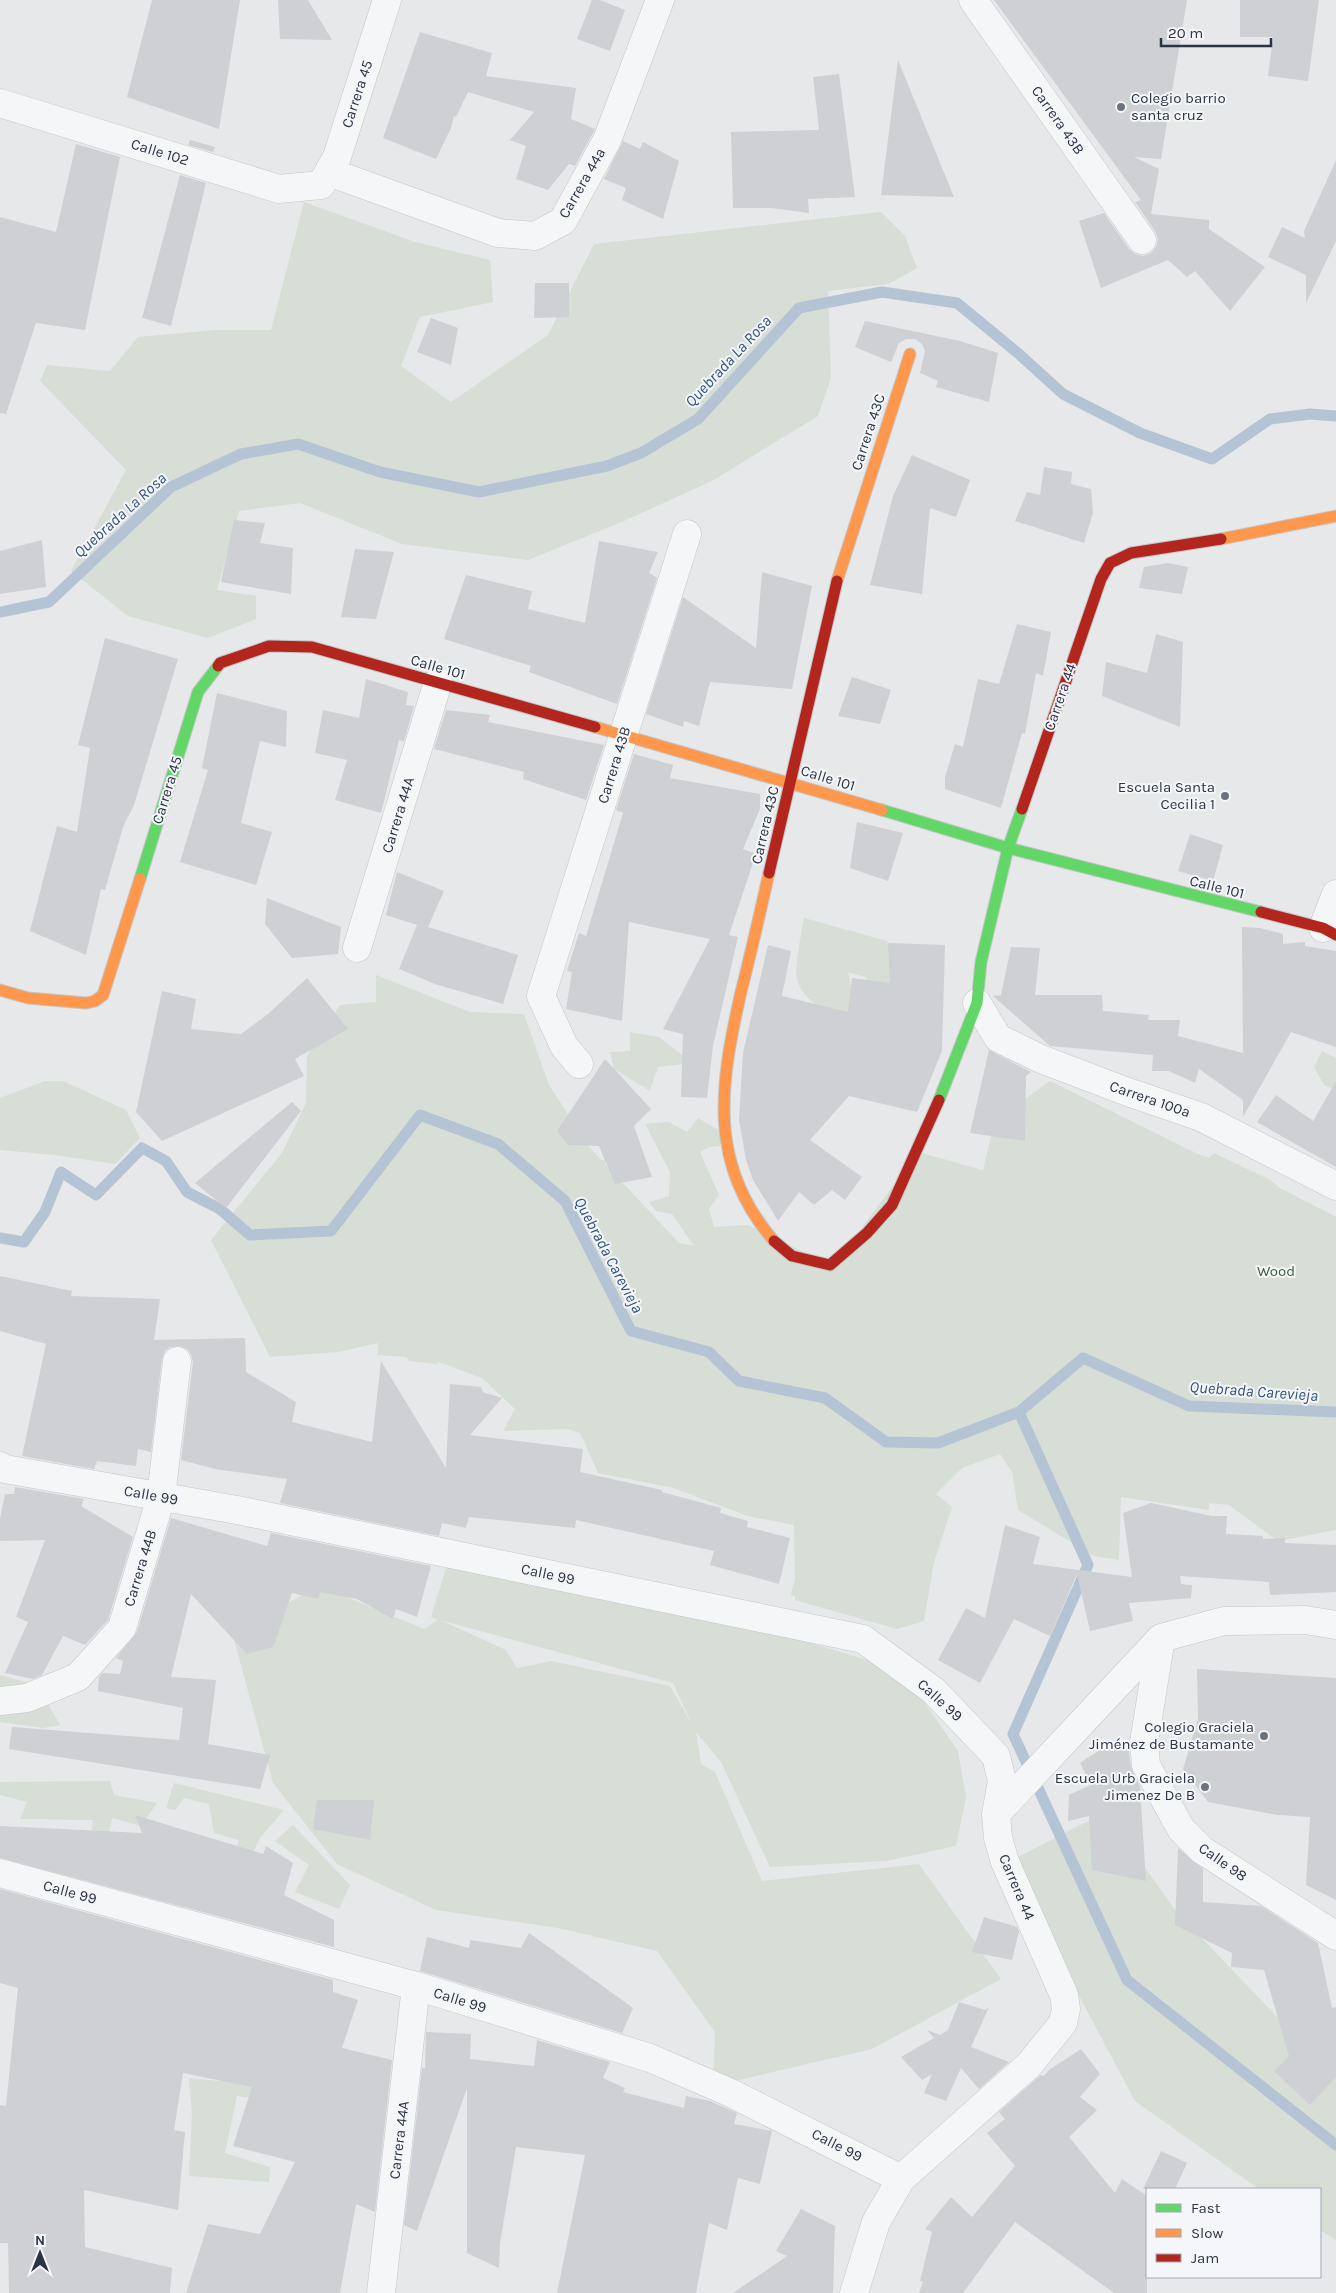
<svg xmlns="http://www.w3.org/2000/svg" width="1336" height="2293" viewBox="0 0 1336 2293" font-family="Karla,sans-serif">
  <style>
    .green { fill: #d6ded6; fill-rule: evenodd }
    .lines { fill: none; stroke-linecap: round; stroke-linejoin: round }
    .stream { stroke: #b4c4d5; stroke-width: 11 }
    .building { fill: #ced0d3 }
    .street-casing { stroke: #c4c6c8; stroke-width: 29 }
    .fast-casing { stroke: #c4c6c8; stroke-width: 13 }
    .slow-casing { stroke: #c4c6c8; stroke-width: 13 }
    .jam-casing { stroke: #c4c6c8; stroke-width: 13 }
    .street { stroke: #f5f6f7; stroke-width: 28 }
    .fast { stroke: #63d668; stroke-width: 11 }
    .slow { stroke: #ff974d; stroke-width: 11 }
    .jam { stroke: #b3261e; stroke-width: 11 }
    .poi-dot { fill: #6c737f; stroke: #f4f6f9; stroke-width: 2 }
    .labels { text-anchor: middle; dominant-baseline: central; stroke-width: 4; stroke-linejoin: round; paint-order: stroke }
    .street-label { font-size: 15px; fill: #2b3445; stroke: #f4f6f9 }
    .poi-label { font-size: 15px; fill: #2b3445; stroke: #f4f6f9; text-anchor: end }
    .park-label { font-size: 15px; fill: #3f6138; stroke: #f4f6f9 }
    .water-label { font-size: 16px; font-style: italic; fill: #34527a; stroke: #f4f6f9 }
  </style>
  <rect width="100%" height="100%" fill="#e6e8ea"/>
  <path class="green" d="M304 202 415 242 490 260 493 302 420 317 401 366 451 402 548 335 594 244 881 212 905 236 917 268 888 284 828 291 831 378 818 416 712 481 624 521 528 560 402 544 300 503 239 511 217 590 256 596V619L208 638 128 616 71 571 126 470 40 381 47 365 110 371 138 337 215 330H271Z
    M804 918 887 941 898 977 874 1008 866 977 848 972 855 1005 880 1026C852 1017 806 1013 797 979 794 969 802 930 804 918Z
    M376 975 470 1012 524 1014 549 1085 589 1147 601 1160H607L605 1164 679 1243 694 1246 672 1214 656 1211 649 1202 669 1196 670 1172 645 1124 669 1122 687 1132 698 1118 722 1132 720 1146 709 1147 700 1152 719 1195 709 1209 714 1227 748 1225 833 1267 918 1152 983 1170 995 1121 1050 1081 1198 1154 1209 1158 1214 1153 1270 1180 1280 1188 1336 1217V1530L1278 1541 1229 1505 1209 1503V1510L1121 1497 1119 1560 1094 1556 1018 1510 1012 1472 1000 1454 962 1468 936 1494 952 1507 934 1562 924 1621 897 1629 795 1600V1596L791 1595 795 1580 794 1525 748 1516 673 1488 598 1473 580 1433 568 1429 503 1431 515 1409 482 1378 439 1362 436 1364 410 1361 406 1357 378 1355V1343L338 1352 270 1357 211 1240 282 1153 306 1103 307 1056 340 1005 376 1002Z
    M630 1032 659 1037 692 1063 658 1067 650 1091 614 1069 610 1052 630 1051Z
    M1322 1051 1336 1058V1090L1324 1085 1314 1067Z
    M45 1081H63L126 1110 140 1138 115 1164 55 1155 0 1150V1098Z
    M447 1565 747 1624 884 1665 913 1686 958 1751 966 1797 956 1846 886 1861 770 1867 721 1762 696 1732 701 1764 715 1772 762 1881 919 1864 1001 1979 872 2049 713 2086 715 2032 657 1951 558 1928 436 1910 337 1864 273 1783 232 1632 320 1586 424 1629 438 1620 431 1617ZM440 1620 673 1683 693 1726 670 1686 551 1661 517 1668 506 1650Z
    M0 1675 37 1685 60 1725 43 1728 0 1722Z
    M110 1781 114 1795 157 1803 141 1826 112 1818 104 1864 87 1861 93 1820 20 1819 27 1802 0 1795V1782Z
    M174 1783 284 1810 260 1838 228 1905 221 1900 239 1840 214 1833 209 1804 184 1798 175 1810 166 1808Z
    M1106 1812 1175 1910 1280 2020 1336 2058V2240L1320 2230V2189H1259L1135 2101 1008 1862Z
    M293 1825 350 1885 339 1909 295 1892 309 1865 275 1841Z
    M230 2045 269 2086 255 2098 237 2096 225 2153 270 2167 269 2182 189 2176 192 2115 189 2078 219 2081Z"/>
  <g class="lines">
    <path class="stream" d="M0 612 49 602 171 487 241 454 298 444 380 472 479 492 607 466 641 453 698 419 799 308 882 292 957 303 1019 354 1063 394 1140 433 1212 459 1270 419 1310 414 1336 416
      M0 1238 24 1242 45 1212 61 1172 96 1195 142 1148 166 1161 187 1192 220 1209 250 1235 331 1231 420 1115 498 1144 565 1201 631 1331 709 1352 739 1381 825 1398 886 1442 938 1443 1019 1412 1083 1358 1189 1406 1336 1412
      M1019 1412 1088 1565 1013 1734 1127 1980 1336 2145"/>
  </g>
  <path class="building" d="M152 0H240L219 129 127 97Z
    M278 0H308L332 40 280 39Z
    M592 0H600L625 10 610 51 577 39Z
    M994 0H1187L1161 159 1134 157 1159 169 1151 214 1209 220V229L1265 267 1230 311 1195 271 1187 277 1168 260 1101 288 1079 221 1104 213 1129 249 1135 254 1143 256 1151 253 1156 247 1158 239 1155 231 1135 202 1141 200Z
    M1240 0H1319L1308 81 1268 76 1273 37H1240Z
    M420 32 492 53 486 76 576 88 571 119 595 129 575 166 569 164 548 190 516 179 526 146 510 140 534 112 468 92 456 117 454 116 451 128 436 159 383 138Z
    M898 60 954 197 881 195Z
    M839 74 855 197 808 199 809 213 771 208H733L731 132 819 130 813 77Z
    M190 140 215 147 213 152 188 145Z
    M623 141 640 149 643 142 679 161 663 219 622 200 626 188 604 179Z
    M76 144 120 157 85 330 36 323 6 414 0 413V217L56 232Z
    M1336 160V241L1306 303V275L1268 257 1282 227 1305 238 1304 231Z
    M180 175 206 183 171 326 142 318Z
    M535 283H569V317L534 318Z
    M431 318 458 328 451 365 417 352Z
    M865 321 960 341 998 353 989 402 936 387 938 381 920 373 925 351 922 344 915 339H906L899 343 891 362 855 347Z
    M912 455 970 480 956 517 930 508 922 594 870 585 893 496Z
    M1044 467 1072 472 1071 484 1091 489 1093 513 1084 543 1015 521 1027 492 1040 495Z
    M234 520 265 523 260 543 293 548 291 594 221 582Z
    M42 540 46 587 0 594V551Z
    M599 541 658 552 649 573 657 578 617 704 529 672 531 666 444 639 466 575 532 591 528 609 585 623Z
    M355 549 394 552 376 619 341 617Z
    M1168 563 1188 567 1182 594 1139 588 1144 567Z
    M762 572 812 586 792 689 710 682 699 726 684 721 683 727 646 714 683 597 756 648Z
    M1017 624 1051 632 1043 676 1036 673 1025 734 1022 733 1001 808 945 789V777L955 744 963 747 978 679 999 684Z
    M1156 634 1183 642 1180 727 1102 696 1106 662 1147 673Z
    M105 638 178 659 134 805 123 827 105 890 101 889 86 955 30 931 57 826 77 832 90 748 78 745Z
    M852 677 891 690 880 724 838 716Z
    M366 679 408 692 406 705 414 706 404 741 399 740 381 813 335 800 347 760 315 753 323 710 359 718Z
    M217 693 287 711 286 747 260 741 241 823 272 832 256 885 180 862 208 770 202 768Z
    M446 710 490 715 488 722 604 745 586 800 523 779 524 772 434 749Z
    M634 754 673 765 670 778 760 794V809L743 849 756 854 729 935 738 937 713 1046 707 1098 681 1097 683 1034 663 1029 710 939 629 922 622 1021 566 1009 572 972 567 971 579 933 586 936 623 813 616 810Z
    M857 822 903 833 888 881 850 868Z
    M1190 834 1223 845 1213 881 1178 871Z
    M397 872 444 891 428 927 518 955 503 1004 435 984 399 969 417 925 386 915Z
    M267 898 341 927 338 954 292 958 265 924Z
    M1242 927 1260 928 1283 934V944L1305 942V946L1336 951V1047L1291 1032 1243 1117V1100L1199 1069 1195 1083 1169 1071H1152L1153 1055 1050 1046 993 996 1001 995 1011 947 1040 948 1035 995H1102L1103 1011 1149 1015 1148 1020H1180L1178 1036 1243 1053Z
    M888 943 945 945 942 1051 917 1112 849 1096 810 1140 862 1177 845 1200 832 1190 814 1205 799 1192 778 1221 753 1180 746 1160 739 1120 743 1053 768 945 791 951 782 996 848 1012 852 978 890 983Z
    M307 978 348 1029 295 1059 304 1076 162 1141 136 1112 162 991 196 999 191 1029 241 1034 268 1014Z
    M989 1050 1031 1072 1026 1076 1025 1141 970 1133Z
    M605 1059 651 1109 634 1126 652 1177 615 1184 599 1146 568 1145 557 1131Z
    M1336 1081V1167L1257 1122 1276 1095 1313 1121Z
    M292 1102 301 1111 226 1208 195 1183Z
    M0 1276 72 1291 71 1296 160 1299 154 1340 245 1338 246 1372 296 1402 292 1422 372 1442 381 1361 446 1468 450 1384 481 1387 483 1392 502 1398 470 1435 583 1449 580 1472 662 1490V1492L721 1508 720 1513 748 1521 747 1527 790 1538 779 1584 710 1565 714 1551 576 1520 575 1528 469 1517 466 1528 442 1523 439 1536 280 1503 287 1479 215 1469 181 1460 193 1362 191 1354 187 1349 179 1346 170 1347 165 1351 162 1359 151 1452 138 1449 136 1466 97 1461 94 1469 22 1456 46 1344 0 1331Z
    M15 1487 84 1499 81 1506 133 1537 108 1620 85 1645 63 1636 42 1675 33 1679 5 1673 28 1622 16 1617 45 1540 0 1541V1519L5 1494H14Z
    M1151 1503 1212 1516H1227L1226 1534 1263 1536V1539L1285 1538V1543L1336 1545V1592L1270 1595 1269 1582 1180 1576 1181 1584 1192 1585 1191 1598 1129 1603 1133 1621 1090 1631 1077 1574 1050 1636 1014 1619 980 1683 938 1660 966 1608 985 1618 1005 1525 1040 1537 1033 1564 1132 1577 1123 1513Z
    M171 1518 267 1546 271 1533 431 1566 417 1617 396 1609 393 1619 357 1599 320 1592 318 1599 292 1593 273 1647 247 1654 191 1594 171 1677 216 1680 208 1744 270 1755 260 1789 9 1749 12 1727 179 1740 183 1708 98 1691 99 1677 102 1673 120 1674 123 1661 116 1658 137 1632Z
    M1197 1669 1336 1678V1900L1306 1885 1310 1817 1278 1815 1208 1802 1183 1769 1198 1719Z
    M1128 1744 1131 1767 1140 1787 1146 1881 1092 1870 1089 1816 1068 1821 1069 1795 1091 1785 1080 1763 1103 1748Z
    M317 1800H374L370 1840 313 1829Z
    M135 1815 263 1854 266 1846 293 1863 284 1895 334 1920V1947L0 1858V1826L142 1833Z
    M1178 1848 1203 1869V1902L1261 1906 1318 1943 1332 2008 1336 2007V2077L1310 2105 1274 2071 1289 2056 1264 1970 1231 1967 1232 1953 1175 1925Z
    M0 1889 333 1980V1992L358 2000 342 2048 392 2060 375 2212 356 2204 340 2293H186L208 2224 260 2234 295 2162 233 2146 252 2087 183 2073 174 2130 185 2132 178 2210 84 2190 85 2247 172 2268 170 2293H9L8 2243H0V2105L6 2106 18 1988 0 1983Z
    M984 1917 1017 1927 1019 1931 1012 1960 972 1952Z
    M529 1933 633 2008 622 2033 420 1971 427 1937 469 1948 470 1940 521 1948Z
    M959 2002 985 2010 989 2007 971 2047 1009 2062 979 2089 961 2068 946 2101 924 2093 932 2074 922 2080 901 2057 934 2038 927 2030 940 2035 948 2030Z
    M426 2032 471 2034 470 2059 534 2066 537 2040 610 2062 603 2078 625 2088 623 2092 684 2108 686 2096 710 2101 737 2113 734 2124 772 2131 760 2184 738 2178 727 2230 709 2223 696 2293H557L585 2155 516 2147 500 2243 499 2268 467 2253V2088L417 2231 404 2225 422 2068H425Z
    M1081 2049 1100 2074 1080 2097 1097 2110 1069 2137 1115 2193 1122 2179 1147 2196V2293H1114L1015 2222 963 2293H919L923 2282 920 2281 932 2232 925 2229 951 2197 972 2217 1015 2166 987 2133 1005 2119 999 2112 1041 2075 1044 2076 1049 2070Z
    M1161 2151 1187 2163 1175 2189H1143Z
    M801 2209 835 2226 833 2293H733L787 2256 776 2251Z"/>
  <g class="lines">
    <defs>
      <path id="street" d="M973 0 1142 240
        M0 103 279 189 321 185 337 157 387 0
        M329 172 498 233 535 236 563 221 607 140 660 0
        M1323 928 1336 894
        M357 948 438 682
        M977 1003 998 1038 1041 1059 1125 1091 1201 1117 1336 1186
        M579 1064 564 1046 541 996 687 534
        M0 1466 5 1469 237 1510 863 1639 934 1691 996 1756 1002 1781 996 1814
        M1161 1638 1144 1742 1146 1765 1181 1829 1202 1850 1336 1936
        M0 1701 27 1698 78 1677 122 1628 161 1497 177 1361
        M0 1873 416 1986 650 2058 731 2093 901 2179
        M381 2293 416 1986
        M854 2293 876 2222 901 2179 1029 2065 1063 2023 1066 2009 1064 1995 1005 1862 998 1838 996 1814 1161 1638 1224 1621 1305 1620 1336 1625"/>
      <path id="fast" d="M882 810 1008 848 1261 912
        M140 879 198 692 218 666
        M939 1100 977 1003 981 962 1008 848 1022 809"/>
      <path id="slow" d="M1221 539 1336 516
        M837 581 910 354
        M595 727 882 810
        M769 873C760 913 751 953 741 992 720 1085 707 1164 774 1241
        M0 990 28 998 86 1003 95 1001 103 995 140 879"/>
      <path id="jam" d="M218 666 220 663 269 646 312 647 595 727
        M1022 809 1101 579 1110 563 1131 553 1221 539
        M769 873 837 581
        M1261 912 1323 928 1336 935
        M774 1241 792 1256 830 1265 867 1233 892 1205 939 1100"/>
    </defs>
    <use href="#street" class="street-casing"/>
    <use href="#fast" class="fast-casing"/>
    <use href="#slow" class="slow-casing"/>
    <use href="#jam" class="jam-casing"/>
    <use href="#street" class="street"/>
    <use href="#fast" class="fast"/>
    <use href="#slow" class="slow"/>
    <use href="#jam" class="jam"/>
  </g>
  <g class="poi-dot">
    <circle cx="1121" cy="107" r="5"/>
    <circle cx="1225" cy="796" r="5"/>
    <circle cx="1264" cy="1736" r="5"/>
    <circle cx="1205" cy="1787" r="5"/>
  </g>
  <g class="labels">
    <g class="street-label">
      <text transform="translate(357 94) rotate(-72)">Carrera 45</text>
      <text transform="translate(1058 120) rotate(55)">Carrera 43B</text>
      <text transform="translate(160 152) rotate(17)">Calle 102</text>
      <text transform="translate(582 183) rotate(-60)">Carrera 44a</text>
      <text transform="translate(868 432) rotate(-72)">Carrera 43C</text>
      <text transform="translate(438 667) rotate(16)">Calle 101</text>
      <text transform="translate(1060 697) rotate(-71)">Carrera 44</text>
      <text transform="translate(614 765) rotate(-73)">Carrera 43B</text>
      <text transform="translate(828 778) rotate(17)">Calle 101</text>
      <text transform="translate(167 790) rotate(-73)">Carrera 45</text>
      <text transform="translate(398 815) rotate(-73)">Carrera 44A</text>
      <text transform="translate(765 825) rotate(-77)">Carrera 43C</text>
      <text transform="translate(1217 887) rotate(14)">Calle 101</text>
      <text transform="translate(1150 1099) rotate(19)">Carrera 100a</text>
      <text transform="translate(151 1495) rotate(10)">Calle 99</text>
      <text transform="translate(140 1568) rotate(-73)">Carrera 44B</text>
      <text transform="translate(548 1574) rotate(12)">Calle 99</text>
      <text transform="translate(940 1700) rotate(42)">Calle 99</text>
      <text transform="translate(1223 1862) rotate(35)">Calle 98</text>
      <text transform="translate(1017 1887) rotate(67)">Carrera 44</text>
      <text transform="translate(70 1892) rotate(15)">Calle 99</text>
      <text transform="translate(460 2000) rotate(17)">Calle 99</text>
      <text transform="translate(399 2140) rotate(-83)">Carrera 44A</text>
      <text transform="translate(837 2145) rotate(27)">Calle 99</text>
    </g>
    <g class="poi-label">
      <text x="1131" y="98" text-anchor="start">Colegio barrio<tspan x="1131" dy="17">santa cruz</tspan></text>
      <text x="1215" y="787">Escuela Santa<tspan x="1215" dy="17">Cecilia 1</tspan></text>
      <text x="1254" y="1727">Colegio Graciela<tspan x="1254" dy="17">Jiménez de Bustamante</tspan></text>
      <text x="1195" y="1778">Escuela Urb Graciela<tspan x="1195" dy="17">Jimenez De B</tspan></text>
    </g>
    <g class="park-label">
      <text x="1276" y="1271">Wood</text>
    </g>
    <g class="water-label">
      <text transform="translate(728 361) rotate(-47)">Quebrada La Rosa</text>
      <text transform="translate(120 515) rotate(-42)">Quebrada La Rosa</text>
      <text transform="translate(609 1255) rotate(62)">Quebrada Carevieja</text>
      <text transform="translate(1254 1391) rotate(4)">Quebrada Carevieja</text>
    </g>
  </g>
  <rect x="1146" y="2188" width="175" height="90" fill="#f4f6f9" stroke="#a4a8b1"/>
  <rect x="1156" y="2204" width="25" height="8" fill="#63d668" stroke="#a4a8b1"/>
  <text x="1191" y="2213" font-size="15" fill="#2b3445">Fast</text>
  <rect x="1156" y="2229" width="25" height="8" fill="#ff974d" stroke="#a4a8b1"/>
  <text x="1191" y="2238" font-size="15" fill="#2b3445">Slow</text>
  <rect x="1156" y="2254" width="25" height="8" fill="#b3261e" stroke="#a4a8b1"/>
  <text x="1191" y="2263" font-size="15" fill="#2b3445">Jam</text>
  <g transform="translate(40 2253)" stroke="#f4f6f9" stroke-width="4" paint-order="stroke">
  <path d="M0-4L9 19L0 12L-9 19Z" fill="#2b3445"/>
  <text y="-8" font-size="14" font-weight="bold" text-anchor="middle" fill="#2b3445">N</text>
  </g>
  <path d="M1161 38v8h110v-8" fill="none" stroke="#2b3445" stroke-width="2.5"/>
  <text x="1168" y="38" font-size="15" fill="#2b3445" stroke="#f4f6f9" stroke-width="4" paint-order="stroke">20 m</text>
</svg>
